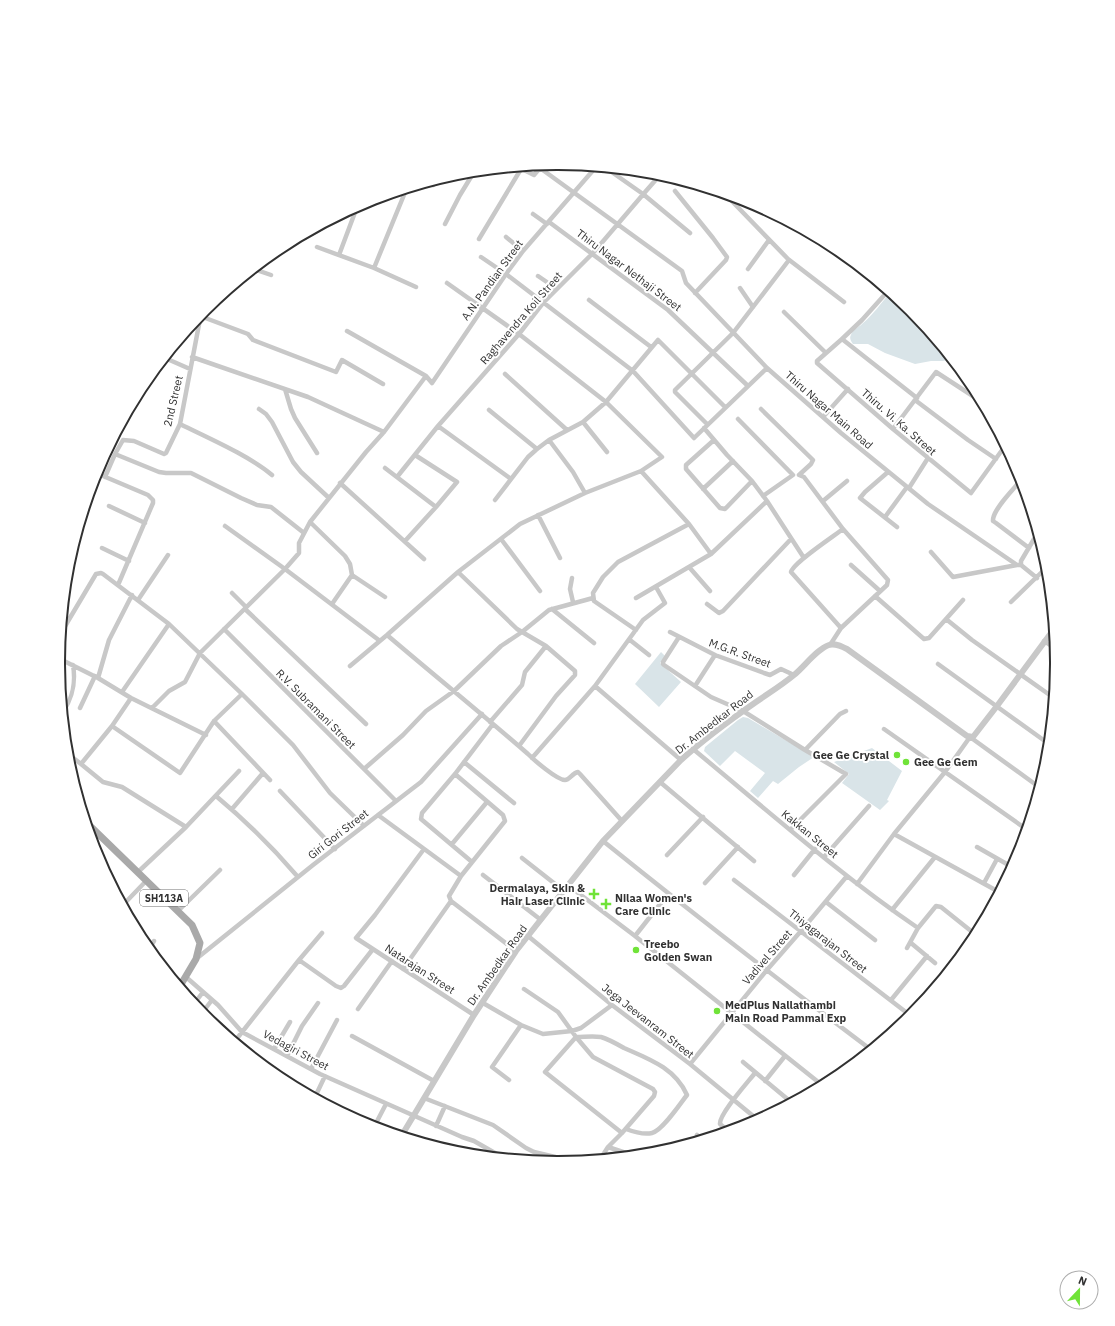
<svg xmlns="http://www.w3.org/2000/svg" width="1115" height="1326" viewBox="0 0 1115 1326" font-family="'IBM Plex Sans',sans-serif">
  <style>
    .green { fill: #d9e4e8 }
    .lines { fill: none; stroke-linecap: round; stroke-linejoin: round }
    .minor { stroke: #c8c8c8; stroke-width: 4.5 }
    .tertiary { stroke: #c8c8c8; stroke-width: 6 }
    .primary { stroke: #a9a9a9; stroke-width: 7 }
    .poi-dot { fill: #70e338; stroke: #fff; stroke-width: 1.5 }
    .labels { text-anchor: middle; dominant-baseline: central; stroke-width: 4; stroke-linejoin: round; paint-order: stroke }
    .shield { fill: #fff; stroke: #6f6f6f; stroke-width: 1 }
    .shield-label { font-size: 10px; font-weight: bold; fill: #313131 }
    .street-label { font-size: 11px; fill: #313131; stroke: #fff }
    .poi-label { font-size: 11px; font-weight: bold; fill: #313131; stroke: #fff; text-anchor: start }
    .rim { fill: none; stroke: #313131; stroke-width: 2 }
  </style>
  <rect width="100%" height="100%" fill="#fff"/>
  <path class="green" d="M890 293 911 310 951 359 943 361H931L915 364 885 353 868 344H853C851 341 849 338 851 335 852 330 859 327 862 324 873 315 881 303 890 293Z
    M661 652 665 656 660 663 681 682 659 707 635 684Z
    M743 717 748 718 814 757 799 767 778 784 773 781 758 798 750 791 765 773 735 751 720 766 704 751 705 747 738 720Z
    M872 748 902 771 887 800 889 801 880 810 842 783 849 774 834 762Z"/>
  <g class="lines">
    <path class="minor" d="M518 167 534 175 540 168 682 271 686 283 767 368 841 433 928 504 1017 565H1021V561L1034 539 1040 542
      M606 168 643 194 690 233
      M426 183 433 185 437 180
      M675 191 713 238 727 257 726 260 695 293
      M726 195 788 259 844 302
      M533 214 547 224
      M549 222 668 310 748 386
      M445 224 460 195 474 172
      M506 237 523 251
      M479 239 521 169
      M317 247 374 268 416 287
      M339 255 357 207
      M481 257 506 274 633 371 694 438 767 368
      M374 268 406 190
      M254 269 271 275
      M748 269 769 240
      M538 276 557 289
      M447 283 519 334 606 402 662 457 641 471 689 524 711 554
      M740 288 753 307
      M589 300 651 347
      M784 312 826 353
      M200 316 248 334 253 340 336 372 342 360 383 384
      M347 331 426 376 432 383 506 274 523 251 596 167
      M842 339 862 320 888 291
      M192 357 308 397 384 432
      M165 358 190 369
      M505 374 567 430
      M285 389 291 409 295 418 317 453
      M969 393 974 387
      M917 398 842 339 817 361V363L893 429 971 493 1005 446
      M915 400 968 440 996 459
      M259 409 266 414 272 422 293 462 301 472 329 498
      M761 409 813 460 811 464 799 475 804 477 843 529 888 580 887 585 841 628 830 645
      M489 410 537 449
      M823 417 848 389
      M738 419 793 475 763 496
      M583 422 607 452
      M180 424C208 438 248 455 272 475
      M707 424 675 392V390L733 333 789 260
      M438 426 511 479
      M704 428 727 455 752 481 767 501 804 558
      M893 429 936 372 982 402
      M549 440 573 472 585 493
      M714 440 686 465V469L720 508 725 509 752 481
      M115 454 159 472 166 473H191L241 498 257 505 271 507 304 533
      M385 468 436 507
      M888 472 865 492 860 498 897 527
      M96 473 148 495 153 500V503L118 585
      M105 477 115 454 123 440 134 441 164 454 166 453 180 424 201 314
      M397 477 438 426 519 334 543 303 593 253 646 191 660 175
      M1021 480C1014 489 992 510 993 521L996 523 1029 548
      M340 483 424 559
      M909 488 928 458
      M703 489 733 461
      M495 500 528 457 537 449 549 440 583 422 606 402 658 340 725 407
      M823 501 847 481
      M109 506 145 523
      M538 515 560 558
      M885 517 907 487
      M310 522 345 556 350 564 352 575 385 597
      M225 526 285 569 380 641
      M501 539 540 591
      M405 541 436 507 457 482 415 455
      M102 548 129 561
      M931 552 953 577 1017 565
      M851 565 880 591
      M1021 565 1037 578
      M689 567 710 591
      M458 572 517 629 546 646 575 671V675L556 696 519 746
      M572 578 570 589 573 602
      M232 593 246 607
      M875 596 924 639 929 638 963 600
      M636 598 711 554 767 501
      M138 600 168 555
      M1011 602 1048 566
      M332 604 352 575
      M707 604 719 613 723 611 791 539
      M245 609 366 724
      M552 609 594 643
      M946 619 972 640 1054 698
      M841 628 791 572C793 563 834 536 843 529
      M224 629 396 801
      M636 630 594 601 593 593 603 577 618 562 689 524
      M670 632 715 655 764 673 770 675 781 669 794 675
      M61 633 96 574 101 573 103 574 169 624 242 694 293 745 330 793 364 826
      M387 635C434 675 482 714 528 754 534 760 557 780 565 780 570 780 572 773 578 772L580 774 622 821
      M679 637 663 662V664L664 665 711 697 743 711 805 750 846 774 790 830
      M630 640 649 655
      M1044 641 1056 649
      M58 658 98 678 131 698 206 735
      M938 664 1049 744
      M350 666 387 635 458 572 520 524 585 493 641 471
      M98 678 109 640 132 595
      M595 686 681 760
      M695 686 715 655
      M122 692 169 624
      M80 708 95 676
      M152 708 169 691 185 682 200 653 285 569 299 553V543L310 522 366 452 384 432 426 376
      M63 712C73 697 76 683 73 665
      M214 721 270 780
      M490 722 522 685 525 672 546 646
      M112 726 131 698
      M884 729 1026 829
      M693 749C767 810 839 874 918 928
      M805 750 840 714 846 711
      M67 753 81 764 112 726 180 773 214 721 242 694
      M532 758 595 686 643 620 665 603 656 587
      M464 762 514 803
      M81 764 103 782 122 787 186 827
      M364 769 403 735 426 711 454 691 501 646 522 632 549 610 593 598
      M660 782 754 861
      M280 791 335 849
      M216 796C246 821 273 848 298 877
      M232 809 263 773
      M378 815 461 876
      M894 834 999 892
      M603 841C691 912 780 981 870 1049
      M452 844 487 802
      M977 847 1012 867
      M424 849 375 915 356 938 474 1015
      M667 855 703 817
      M824 857 869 806
      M522 858 564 891
      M472 862 421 819 422 813 455 774 493 724
      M138 872 186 827 239 771
      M483 875 541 920
      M794 875 815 849
      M109 879 111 880
      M734 880 911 1016
      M705 883 738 847
      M984 883 997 859
      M857 884 894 834 945 772 970 737 1039 787
      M569 886 635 936 822 1085
      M451 901 449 896 461 876 505 821 503 815 455 774
      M451 901 516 951
      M826 902 875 940
      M123 905 147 880
      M892 910 935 857
      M178 911 220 870
      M528 936 612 1005 690 1064 758 1120
      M635 936 668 894
      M911 943 935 963
      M907 948 918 928 936 906 941 907 976 935
      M149 949 154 941
      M196 959 313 865 421 782 482 714
      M299 960 336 986 341 988 344 986 373 949
      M403 969 451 901
      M186 977 218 1005 242 1032 320 1074 462 1137 474 1141 502 1157
      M524 989 558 1012 576 1037 593 1057 653 1089 655 1092 654 1096 622 1133 608 1147 601 1158
      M891 1000 927 956
      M483 1003 521 1025 543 1034 572 1031 581 1028 612 1005
      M194 1004 203 992
      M358 1009 392 961
      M202 1013 212 1000
      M898 1026 908 1013
      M352 1036 434 1081
      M576 1037C584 1037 593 1036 601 1037 608 1039 617 1044 624 1048 649 1059 675 1068 687 1095 680 1104 662 1131 652 1133 644 1135 634 1132 626 1129
      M576 1037 545 1072 622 1133
      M235 1041 299 960 322 933
      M274 1049 290 1022
      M287 1056 302 1026 318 1003
      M743 1062 791 1102
      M690 1064 766 971 801 931 847 876
      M311 1069 337 1020
      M509 1080 492 1067 521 1025
      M765 1081 785 1056
      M315 1097 325 1076
      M424 1098 493 1125 526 1148 534 1152 572 1161
      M436 1126 445 1106
      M374 1127 386 1104
      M728 1131 720 1124C719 1114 748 1082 755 1073
      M697 1135 702 1139
      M608 1147 626 1153 647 1154"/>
    <path class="tertiary" d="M402 1135 474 1015 516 951 603 841 681 760C704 739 730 720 756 702 769 693 782 685 794 675 804 667 817 649 829 645 835 643 841 646 847 649L967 736 973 737 997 706 1054 629"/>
    <path class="primary" d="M87 823 192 925 200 943 196 959 180 986"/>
  </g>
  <g class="poi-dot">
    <circle cx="897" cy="755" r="4"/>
    <circle cx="906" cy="762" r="4"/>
    <path d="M592 888h4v4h4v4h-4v4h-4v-4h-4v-4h4z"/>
    <path d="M604 898h4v4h4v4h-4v4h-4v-4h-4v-4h4z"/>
    <circle cx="636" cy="950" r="4"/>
    <circle cx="717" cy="1011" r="4"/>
  </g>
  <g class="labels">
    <rect class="shield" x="140" y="890" width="48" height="16" rx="3"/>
    <g class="shield-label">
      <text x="164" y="898">SH113A</text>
    </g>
    <g class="street-label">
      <text transform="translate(629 270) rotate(37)">Thiru Nagar Nethaji Street</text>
      <text transform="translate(492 280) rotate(-54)">A.N. Pandian Street</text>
      <text transform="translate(521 318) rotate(-49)">Raghavendra Koil Street</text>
      <text transform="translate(173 401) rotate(-77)">2nd Street</text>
      <text transform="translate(829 410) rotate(41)">Thiru Nagar Main Road</text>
      <text transform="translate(899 422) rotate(41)">Thiru. Vi. Ka. Street</text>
      <text transform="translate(740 653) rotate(20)">M.G.R. Street</text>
      <text transform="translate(316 709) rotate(45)">R.V. Subramani Street</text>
      <text transform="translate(714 722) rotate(-38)">Dr. Ambedkar Road</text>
      <text transform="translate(338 834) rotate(-38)">Giri Gori Street</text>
      <text transform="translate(810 834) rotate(39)">Kakkan Street</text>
      <text transform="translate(828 941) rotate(38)">Thiyagarajan Street</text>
      <text transform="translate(767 957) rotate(-49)">Vadivel Street</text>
      <text transform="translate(497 965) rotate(-55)">Dr. Ambedkar Road</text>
      <text transform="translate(420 969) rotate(33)">Natarajan Street</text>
      <text transform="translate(648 1021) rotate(38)">Jega Jeevanram Street</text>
      <text transform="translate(296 1050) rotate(28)">Vedagiri Street</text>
    </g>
    <g class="poi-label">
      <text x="889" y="755" text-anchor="end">Gee Ge Crystal</text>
      <text x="914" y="762">Gee Ge Gem</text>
      <text x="585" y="888" text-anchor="end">Dermalaya, Skin &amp;<tspan x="585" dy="13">Hair Laser Clinic</tspan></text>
      <text x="615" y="898">Nilaa Women's<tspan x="615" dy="13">Care Clinic</tspan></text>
      <text x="644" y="944">Treebo<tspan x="644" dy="13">Golden Swan</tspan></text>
      <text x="725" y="1005">MedPlus Nallathambi<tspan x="725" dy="13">Main Road Pammal Exp</tspan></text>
    </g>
  </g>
  <path d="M0 0H1115V1326H0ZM557 170H558A492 492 0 0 1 1050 662V664A492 492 0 0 1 558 1156H557A492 492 0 0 1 65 664V662A492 492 0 0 1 557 170Z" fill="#fff" fill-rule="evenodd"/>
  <path class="rim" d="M557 170H558A492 492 0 0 1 1050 662V664A492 492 0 0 1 558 1156H557A492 492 0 0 1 65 664V662A492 492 0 0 1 557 170Z"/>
  <g transform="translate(1079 1290) rotate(22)"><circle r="19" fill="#ffffff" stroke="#adadad"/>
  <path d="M0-3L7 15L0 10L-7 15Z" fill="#70e338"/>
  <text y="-6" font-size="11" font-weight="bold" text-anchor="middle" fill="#313131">N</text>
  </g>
</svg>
